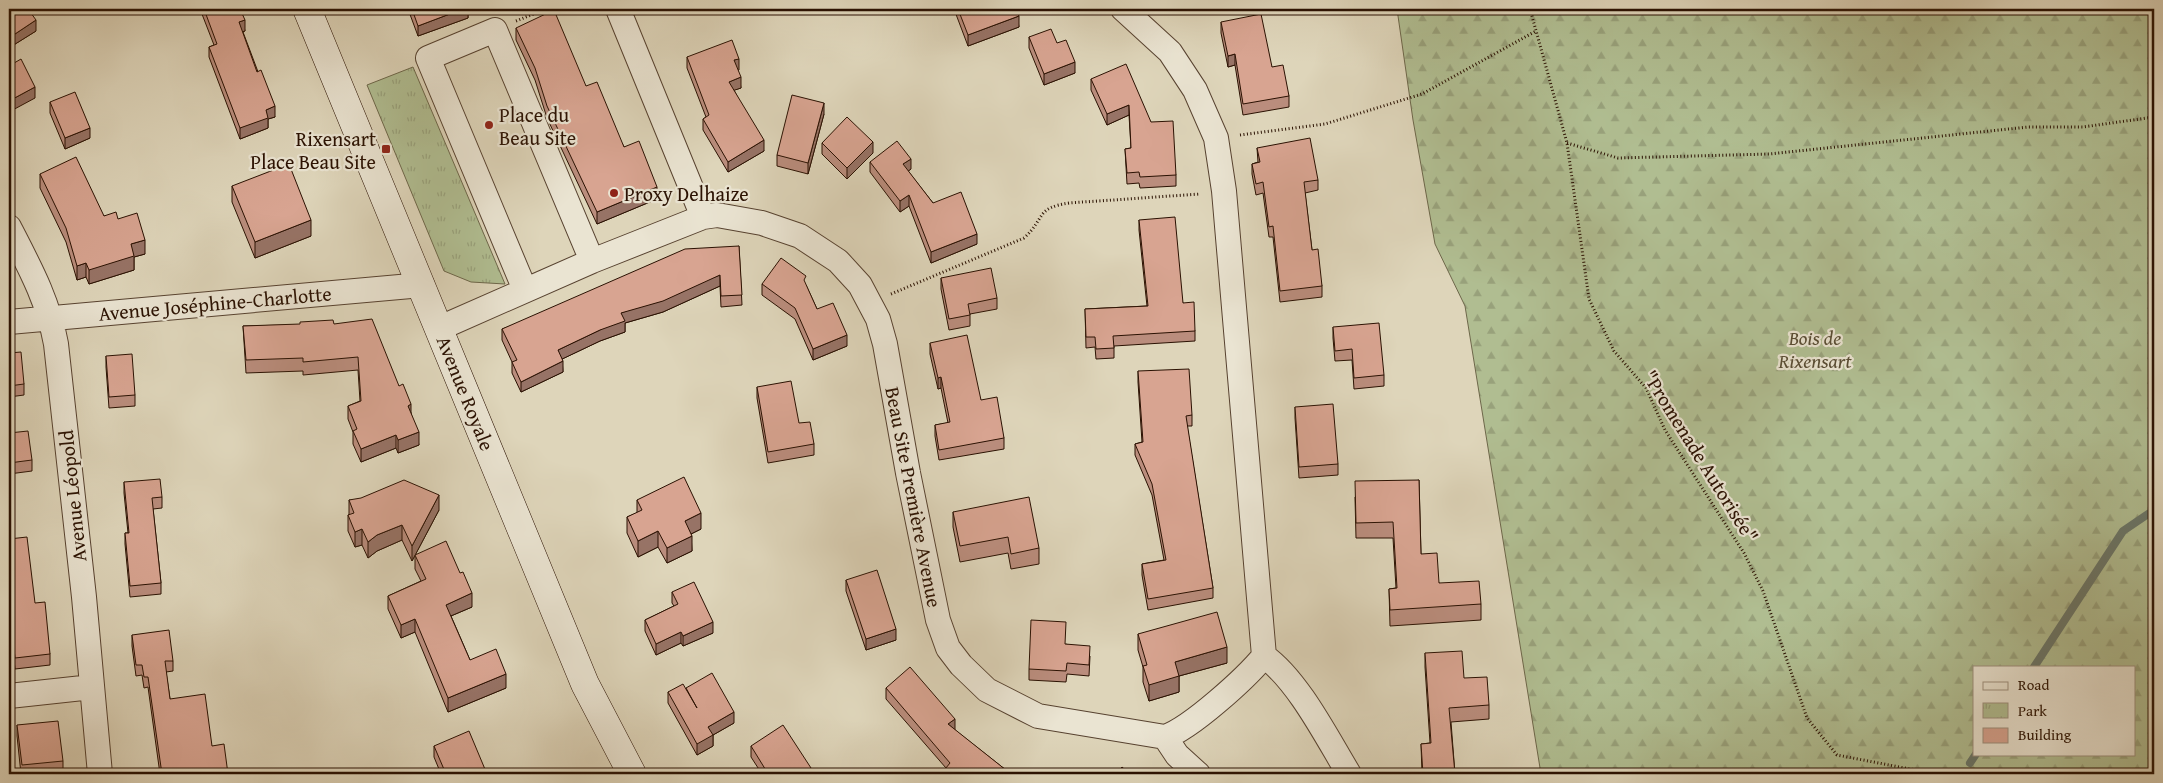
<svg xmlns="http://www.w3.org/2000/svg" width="2163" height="783" viewBox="0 0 2163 783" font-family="'Gentium Book Plus',serif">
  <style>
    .forest { fill: url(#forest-firs); stroke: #6d674a; fill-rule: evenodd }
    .park { fill: url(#park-tufts); stroke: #6d674a }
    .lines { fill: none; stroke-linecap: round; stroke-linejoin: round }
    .stream { stroke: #697669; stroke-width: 8 }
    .street-casing { stroke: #574230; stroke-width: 26 }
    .secondary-casing { stroke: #2a1102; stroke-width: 29 }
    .path { stroke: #2a1102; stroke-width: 3; stroke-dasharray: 1 2.5; stroke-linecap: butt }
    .street { stroke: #eae4d2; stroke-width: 24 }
    .secondary { stroke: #eae4d2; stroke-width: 28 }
    .wall { fill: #ba8d7d; stroke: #2a1102 }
    .shaded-wall { fill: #977366; stroke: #2a1102 }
    .building { fill: #d8a491; stroke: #2a1102 }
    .poi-dot { fill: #8f2418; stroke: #eae4d2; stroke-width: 2 }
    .labels { text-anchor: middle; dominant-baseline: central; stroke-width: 4.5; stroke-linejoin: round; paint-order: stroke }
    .poi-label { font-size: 20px; fill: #2a1102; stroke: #eae4d2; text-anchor: start }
    .street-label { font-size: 20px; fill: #2a1102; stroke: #eae4d2 }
    .park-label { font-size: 20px; font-style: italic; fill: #594d34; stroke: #eae4d2 }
  </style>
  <defs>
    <pattern id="forest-firs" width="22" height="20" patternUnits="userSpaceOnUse" patternTransform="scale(1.25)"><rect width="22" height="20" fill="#b0bd91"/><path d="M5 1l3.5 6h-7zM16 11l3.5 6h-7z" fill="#98a17b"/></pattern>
    <pattern id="park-tufts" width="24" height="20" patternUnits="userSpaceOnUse" patternTransform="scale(1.25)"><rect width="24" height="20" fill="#b0bd91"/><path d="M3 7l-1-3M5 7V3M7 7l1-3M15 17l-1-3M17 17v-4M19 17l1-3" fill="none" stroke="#98a17b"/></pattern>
  </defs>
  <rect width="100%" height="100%" fill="#ded5ba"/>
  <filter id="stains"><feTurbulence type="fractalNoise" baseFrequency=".004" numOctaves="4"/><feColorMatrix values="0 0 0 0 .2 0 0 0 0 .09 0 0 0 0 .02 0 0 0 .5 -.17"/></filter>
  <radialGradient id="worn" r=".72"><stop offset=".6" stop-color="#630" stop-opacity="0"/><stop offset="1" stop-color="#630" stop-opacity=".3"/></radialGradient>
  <path class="forest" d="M1397 9H2154V774H1541L1465 306 1435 244 1413 120ZM1974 667H2134V754H1974Z"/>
  <path class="park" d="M413 67 505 284 471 282 444 271 367 85Z"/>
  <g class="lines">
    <path class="stream" d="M2034 667 2123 531 2154 510
      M1970 763 1976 754"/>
    <defs>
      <path id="street" d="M618 9 703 217
        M1123 9 1170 52 1195 90 1216 138 1224 191 1264 656
        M9 227C29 266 48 300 56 344L84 597 100 774
        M525 290 428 58 495 30 592 261
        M9 322 422 285
        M440 328 592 261 703 217 717 215 762 223 800 236 838 261 860 285 878 319 885 344 908 473 938 620 948 648 961 665 987 690 1038 716 1165 737C1191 728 1246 678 1264 656
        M1264 656C1298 680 1327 738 1349 774
        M9 696 92 687
        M1165 737 1177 755 1198 774"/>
      <path id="secondary" d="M307 9 585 684 632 774"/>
    </defs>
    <use href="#street" class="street-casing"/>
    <use href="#secondary" class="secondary-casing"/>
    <path class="path" d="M1530 9 1567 143 1589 299 1614 351 1646 388 1665 430 1744 553 1763 591 1807 718 1837 755 1936 774
      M516 21 546 9
      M1240 135 1325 124 1422 94 1536 31
      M1567 143 1618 158 1769 154 2028 127H2083L2154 117
      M891 294 1024 238C1046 218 1035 208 1069 203L1200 194"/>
    <use href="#street" class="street"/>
    <use href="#secondary" class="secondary"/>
  </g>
  <path class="wall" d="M9 9 36 31 12 46 9 41Z
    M200 9H240L245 31 243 32 275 117 268 119V128L240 139 209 57V47L214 45Z
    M408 9H468V18L418 36Z
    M954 9H1016L1019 27 968 46Z
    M1221 22 1272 67 1289 96V107L1243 115 1235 65 1228 67 1221 33Z
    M516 28 586 86 657 199 597 224 547 118 535 80 516 40Z
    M1029 37 1057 43 1075 73 1044 85 1029 48Z
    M687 57 739 70H738L741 88 734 90 764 151 728 172 703 130V119L706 117 687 68Z
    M1091 79 1151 122 1176 175V186L1140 188 1139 183 1127 184 1125 149 1131 148 1129 115 1107 125 1091 90Z
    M50 102 90 138 65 149 50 113Z
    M824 114 808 174 777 166V155Z
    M822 143 873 153 847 179 822 154Z
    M1257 148 1318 180V190L1305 193 1312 250 1322 286V297L1280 302 1273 237H1269L1263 193 1256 195 1252 174V164L1258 162Z
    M870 162 911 169 908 171 933 203 977 244 931 263 909 206 900 212 870 172Z
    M40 174 104 216 118 219 145 254 134 257V270L89 284 86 277 77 280 66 242 40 188Z
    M232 186 311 236 255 258 232 202Z
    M1139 220 1183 303 1195 331V341L1114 346V358L1096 359 1095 347 1086 348 1085 309 1147 306 1139 230Z
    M739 246 742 305 721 307 720 286 663 312 625 323V332L600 341 562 359 563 372 521 392 512 373V362L502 340V329Z
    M941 278 997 298V309L970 314V326L949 330 941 289Z
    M762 284 806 285 817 309 847 346 813 360 795 319 762 295Z
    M334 324 399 386 411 413 419 445 398 453 396 448 361 462 353 444V432L348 419V406L360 401 358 370 303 375V371L246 373 243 326Z
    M1333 327 1384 375V386L1354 389 1352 360 1335 361 1333 338Z
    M930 343 981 400 1004 438V449L939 460 935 436V425L948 423 941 388 938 389 930 354Z
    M9 353 24 384V395L9 397Z
    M106 356 135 395V406L109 408 106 367Z
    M1138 371 1192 415V426H1187L1213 588V598L1148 610 1142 575V564L1164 560 1152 495 1135 455V444L1142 442 1138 382Z
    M757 387 799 423 814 444V455L768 463 757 398Z
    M1295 407 1338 464V475L1299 478 1295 418Z
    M9 433 32 460V471L9 474Z
    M1419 480 1421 554 1439 583 1481 604V620L1390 626 1389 589 1396 588 1393 538H1356L1355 497Z
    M124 482 162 497V508L153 509 161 583V594L130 597 125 544V533H128L124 493Z
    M349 500 439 510 412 561 402 540 377 551 368 558 362 545 355 547 348 531V515H349Z
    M637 500 701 529 691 534 692 551 667 563 658 547 638 557 627 533V517L637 513Z
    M953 512 1039 548V564L1011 569 1008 553 960 562 953 527Z
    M9 539 50 654V665L15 669 9 612Z
    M415 555 472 607 451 616 470 660 506 688 448 712 415 632 401 638 388 609V596L421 581 415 569Z
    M846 580 896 640 866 650 846 591Z
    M672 592 713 633 683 646 681 643 656 655 645 631V620L674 606 672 603Z
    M1138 634 1227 663 1179 676V692L1149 701 1143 682V667L1138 650Z
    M132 635 173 661V671L166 672 170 699 212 746 228 774H160L148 687 144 688 142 675 136 676 132 646Z
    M1066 644 1090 656 1089 676 1067 674 1066 682 1029 680V669Z
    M1425 653 1464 678 1489 705V719L1451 722 1455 774H1422L1421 744 1430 743 1425 667Z
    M886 688 955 730 1011 774 946 768 886 699Z
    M686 689 734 723 713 735V746L697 755 668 703V692Z
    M17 725 63 761V771L38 774H21L17 736Z
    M434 746 487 774H441L434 757Z
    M751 746 811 774H762L751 757Z"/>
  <path class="shaded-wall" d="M463 9H468V18L418 36V26Z
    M1019 16V27L968 46V35Z
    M36 20V31L12 46V36Z
    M245 20V31L239 33V22Z
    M1235 54V65L1228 67V56Z
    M739 59V70L734 71V60Z
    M1075 62V73L1044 85V74Z
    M741 77V88L729 92V82Z
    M35 87V98L9 112V101Z
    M824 103V114L808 174V163Z
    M1129 105V115L1107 125V114Z
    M275 106V117L268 119V128L240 139V128L266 110Z
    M90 128V138L65 149V138Z
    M764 140V151L728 172V162Z
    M873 142V153L847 179V168Z
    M911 159V169L903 175V164Z
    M657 187V199L597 224V212Z
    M909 195V206L900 212V201Z
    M311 220V236L255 258V242Z
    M977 234V244L931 263V252Z
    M145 240V254L134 257V270L89 284V270L131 244Z
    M86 263V277L77 280V266Z
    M720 275V286L663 312 625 323V332L600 341 558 361V350L600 330 621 313Z
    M847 335V346L813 360V349Z
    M563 361V372L521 392V382Z
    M941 377V388L938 389V378Z
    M411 404V417L408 406Z
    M419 432V445L398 453V440Z
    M396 435V448L361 462V449Z
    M439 495V510L412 561V546Z
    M701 513V529L685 537V521Z
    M402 525V540L377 551 368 558V542L377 535Z
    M362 529V545L355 547V532Z
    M658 531V547L638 557V541Z
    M692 536V551L667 563V548Z
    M472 593V607L446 618V605Z
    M415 619V632L401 638V625Z
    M713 622V633L683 646V636Z
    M896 629V640L866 650V639Z
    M681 632V643L656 655V644Z
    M1227 647V663L1179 676V692L1149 701V685L1175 662Z
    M506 674V688L448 712V698Z
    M734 712V723L713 735V746L697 755V744L708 727Z
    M955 719V730L948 724Z
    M811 768V774H801Z"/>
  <path class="building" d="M9 9H28L36 20 12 36 9 30Z
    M204 9H240L245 20 239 22 257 72 261 70 275 106 266 110 268 118 240 128 209 47 217 44Z
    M412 9H463L418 26Z
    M958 9H1016L1019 16 968 35Z
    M554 10 586 86 597 82 624 147 639 141 657 187 597 212 547 106 535 68 516 28Z
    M1261 14 1272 67 1283 65 1289 96 1243 104 1235 54 1228 56 1221 22Z
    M1051 29 1057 43 1066 40 1075 62 1044 74 1029 37Z
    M732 40 739 59 734 60 741 77 729 82 764 140 728 162 703 119 709 115 687 57Z
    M21 59 35 87 9 101V66Z
    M1126 64 1151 122 1173 121 1176 175 1140 177 1139 172 1127 173 1125 149 1131 148 1129 105 1107 114 1091 79Z
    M75 92 90 128 65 138 50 102Z
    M792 95 824 103 808 163 777 155Z
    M847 117 873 142 847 168 822 143Z
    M1310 138 1318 180 1304 182 1312 250 1318 249 1322 286 1280 291 1273 226 1269 227 1263 182 1256 184 1252 164 1260 162 1257 148Z
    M897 141 911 159 903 164 933 203 961 192 977 234 931 252 909 195 900 201 870 162Z
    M76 157 104 216 116 212 118 219 137 213 145 240 131 244 134 256 89 270 86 263 77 266 66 228 40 174Z
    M289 164 311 220 255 242 232 186Z
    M1175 217 1183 303 1194 302 1195 331 1113 336 1114 348 1096 349 1095 337H1086L1085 309 1148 306 1139 220Z
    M739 246 742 295 721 296 720 275 663 301 621 313 625 321 600 330 558 350 563 361 521 382 512 362 517 360 502 329 685 249Z
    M781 258 806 276 804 280 817 309 833 303 847 335 813 349 795 308 762 284Z
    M991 268 997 298 968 304 970 315 949 319 941 278Z
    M372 319 399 386 403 384 411 404 408 406 419 432 398 440 396 435 361 449 353 431 357 429 348 406 361 401 358 357 303 362V358L246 360 243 326 300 324V322L333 320 334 324Z
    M1379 323 1384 375 1354 378 1352 349 1335 351 1333 327Z
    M967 335 981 400 997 397 1004 438 939 450 935 425 950 422 941 377 938 378 930 343Z
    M21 352 24 384 9 386V353Z
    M132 354 135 395 109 397 106 356Z
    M1189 369 1192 415 1186 416 1213 588 1148 599 1142 564 1166 560 1152 484 1135 444 1143 442 1138 371Z
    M791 381 799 423 810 422 814 444 768 452 757 387Z
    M1333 404 1338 464 1299 467 1295 407Z
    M28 431 32 460 9 463V433Z
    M684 477 701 513 685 521 692 536 667 548 658 531 638 541 627 517 642 510 637 500Z
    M160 479 162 497 152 498 161 583 130 586 125 533H129L124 482Z
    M404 480 439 495 412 546 402 525 377 535 368 542 362 529 355 532 348 515 354 513 349 500 361 498Z
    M1419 480 1421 554 1437 553 1439 583 1479 581 1481 604 1390 610 1389 589 1397 588 1393 522 1356 523 1355 481Z
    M1029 497 1039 548 1011 554 1008 537 960 546 953 512Z
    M27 537 35 603 45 602 50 654 15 658 9 601V539Z
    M446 541 460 573 463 572 472 593 446 605 470 660 496 649 506 674 448 698 415 619 401 625 388 596 426 579 415 555Z
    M877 570 896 629 866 639 846 580Z
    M694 582 713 622 683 636 681 632 656 644 645 620 678 604 672 592Z
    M1217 612 1227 647 1175 662 1179 676 1149 685 1143 666 1147 665 1138 634Z
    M1031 620 1066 622 1065 644 1090 646 1089 665 1067 663 1066 671 1029 669Z
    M169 630 173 661H165L170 699 205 694 212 746 224 744 228 774H162L148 677H144L142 665H136L132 635Z
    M1462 651 1464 678 1487 677 1489 705 1449 708 1455 774H1423L1421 744 1431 743 1425 653Z
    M910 667 955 719 948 724 1011 774H941L950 763 886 688Z
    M712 673 734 712 708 727 713 735 697 744 668 692 683 684 697 708 686 688Z
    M58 721 63 761 22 765 17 725Z
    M783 725 811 768 801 774H763L767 772 751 746Z
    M469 731 487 774H446L434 746Z
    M1122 767 1130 774H1116Z
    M1049 771 1053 774H1047Z"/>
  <g class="poi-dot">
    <circle cx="489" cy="125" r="5"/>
    <rect x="381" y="144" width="10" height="10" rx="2.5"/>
    <circle cx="614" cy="193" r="5"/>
  </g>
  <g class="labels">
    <g class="poi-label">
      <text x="499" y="114">Place du<tspan x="499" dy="23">Beau Site</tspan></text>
      <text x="376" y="138" text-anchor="end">Rixensart<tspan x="376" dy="23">Place Beau Site</tspan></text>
      <text x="624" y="193">Proxy Delhaize</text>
    </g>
    <g class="street-label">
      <text transform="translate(215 303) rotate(-5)">Avenue Joséphine-Charlotte</text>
      <text transform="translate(466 393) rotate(68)">Avenue Royale</text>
      <text transform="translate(1701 456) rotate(58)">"Promenade Autorisée"</text>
      <text transform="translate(72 496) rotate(-96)">Avenue Léopold</text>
      <text transform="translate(914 497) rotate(79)">Beau Site Première Avenue</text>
    </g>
    <g class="park-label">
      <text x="1815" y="337">Bois de<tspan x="1815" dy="23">Rixensart</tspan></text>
    </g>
  </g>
  <rect width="2163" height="783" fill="none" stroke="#ded5ba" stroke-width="30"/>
  <rect x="10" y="10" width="2143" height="763" fill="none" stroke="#2a1102" stroke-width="2.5"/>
  <rect x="15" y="15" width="2133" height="753" fill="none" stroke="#2a1102"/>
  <rect x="1973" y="666" width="162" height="90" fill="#eae4d2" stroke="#9d907f"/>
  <rect x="1983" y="682" width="25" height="8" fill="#eae4d2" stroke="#9d907f"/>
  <text x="2018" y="690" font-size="15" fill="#2a1102">Road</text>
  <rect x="1983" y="703" width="25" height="15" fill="url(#park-tufts)" stroke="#9d907f"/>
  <text x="2018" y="716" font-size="15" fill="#2a1102">Park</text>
  <rect x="1983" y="728" width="25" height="15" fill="#d8a491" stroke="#9d907f"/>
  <text x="2018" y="740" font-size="15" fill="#2a1102">Building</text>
  <rect width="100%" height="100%" filter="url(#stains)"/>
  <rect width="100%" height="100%" fill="url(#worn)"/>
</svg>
